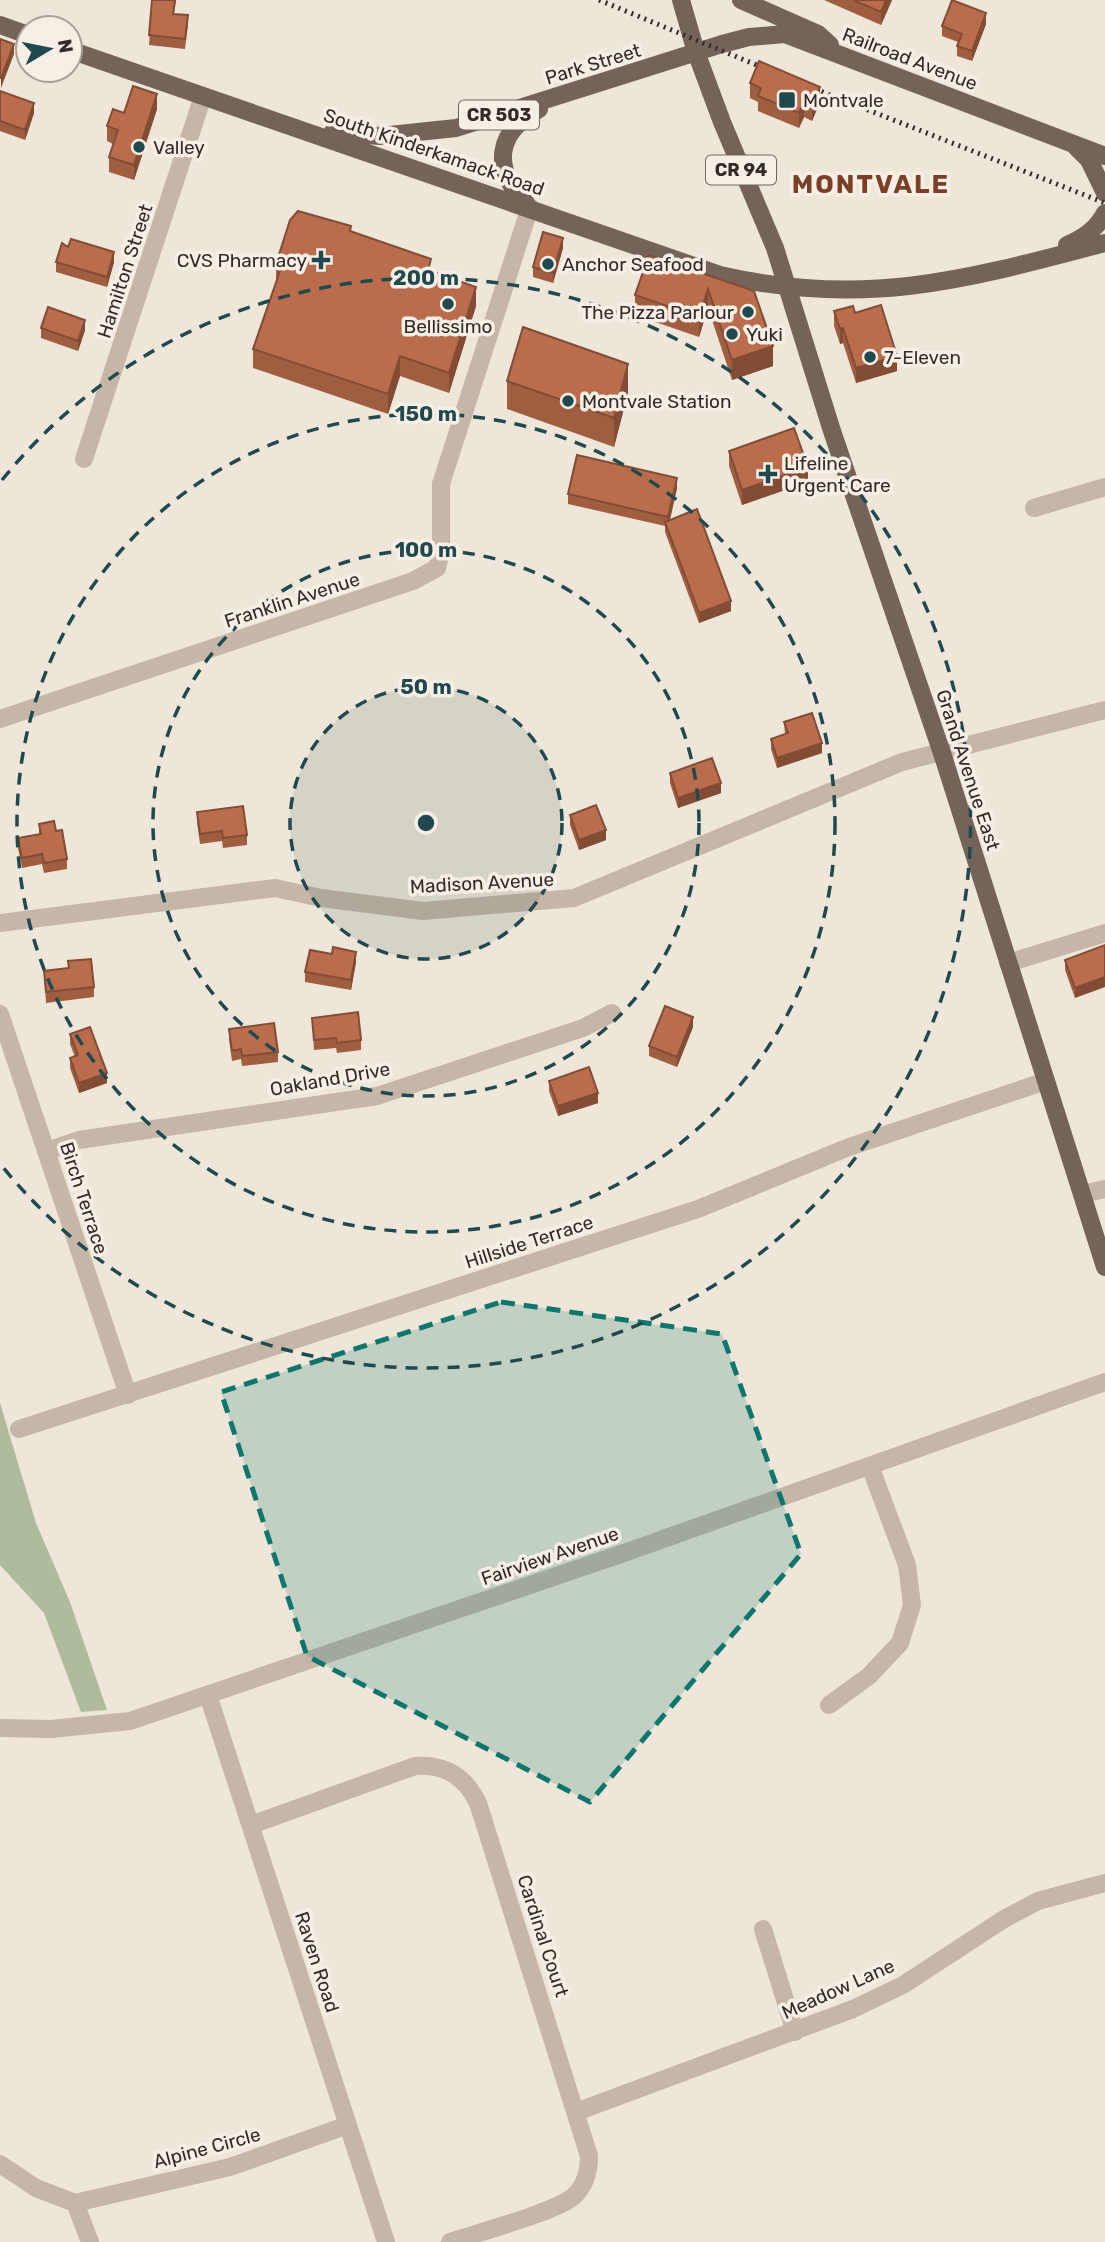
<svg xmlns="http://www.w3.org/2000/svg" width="1105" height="2242" viewBox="0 0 1105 2242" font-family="Rubik,sans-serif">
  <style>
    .green { fill: #afbc9b }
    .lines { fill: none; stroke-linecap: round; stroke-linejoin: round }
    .minor { stroke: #c5b6a7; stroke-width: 18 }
    .major { stroke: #736359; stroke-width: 18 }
    .rail { stroke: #322b26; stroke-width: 5; stroke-dasharray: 2 5; stroke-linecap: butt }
    .wall { fill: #a05e41 }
    .shaded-wall { fill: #824c35 }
    .building { fill: #ba6d4c; stroke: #824c35; stroke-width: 2 }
    .marked { fill: #0f766e; fill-opacity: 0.2; stroke: #0f766e; stroke-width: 5; stroke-dasharray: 14 9; stroke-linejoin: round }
    .ring { fill: none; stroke: #20494f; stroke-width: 3.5; stroke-dasharray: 12 9 }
    .poi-dot { fill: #20494f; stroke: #f7efe5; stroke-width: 2.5 }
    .labels { text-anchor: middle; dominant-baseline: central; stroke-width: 7; stroke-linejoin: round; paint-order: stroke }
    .shield { fill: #f7efe5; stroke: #6d665f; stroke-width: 2 }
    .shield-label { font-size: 18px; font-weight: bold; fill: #322b26 }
    .street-label { font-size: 19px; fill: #322b26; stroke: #f7efe5 }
    .poi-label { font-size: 19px; fill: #322b26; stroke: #f7efe5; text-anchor: start }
    .district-label { font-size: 26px; font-weight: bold; letter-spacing: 2px; fill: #794027; stroke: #f7efe5 }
    .centre { fill: #20494f; stroke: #f7efe5; stroke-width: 3.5 }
    .ring-label { font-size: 21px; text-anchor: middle; font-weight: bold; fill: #20494f; stroke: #f7efe5; stroke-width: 7; stroke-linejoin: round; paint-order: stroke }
  </style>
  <rect width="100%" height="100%" fill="#eee6d9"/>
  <path class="green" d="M0 1403 36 1523 70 1602 107 1710 81 1712 44 1613 0 1565Z"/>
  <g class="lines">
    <path class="minor" d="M84 459 203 96
      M1034 508 1105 487
      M0 719 413 581 437 568 441 552V484L530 207
      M0 923 275 888 321 898 423 911 574 898 902 762 1105 710
      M1008 963 1105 933
      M0 1014 128 1395
      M47 1151 79 1140 377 1096 583 1028 612 1013
      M1082 1194 1105 1189
      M19 1429 698 1209 849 1147 1046 1081
      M208 1695 386 2242
      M829 1705 869 1676 900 1643 912 1605 907 1565 870 1466
      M0 1728 51 1729 130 1721 624 1553 1105 1382
      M251 1825 415 1766C445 1764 465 1776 478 1803L589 2156C589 2171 586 2185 574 2196 556 2212 476 2233 450 2242
      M763 1929 795 2032
      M576 2112 853 2009 903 1985 1004 1919 1038 1901 1105 1883
      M0 2164 36 2188 75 2203 230 2167 348 2125
      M75 2203 90 2242"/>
    <path class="major" d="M681 0 696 52 722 122 775 248 832 431 942 753 1105 1267
      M741 0 818 34 830 45
      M0 25 28 35
      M70 50 720 275C865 308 965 280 1105 243
      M333 132 380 136 456 128 722 44 749 37 785 34 1105 156
      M1076 147 1089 160 1105 193
      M526 203C492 169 495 133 539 109
      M1067 245C1084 238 1097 229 1105 213"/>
    <path class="rail" d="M599 0 776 73
      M802 84 1105 203"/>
  </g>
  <path class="wall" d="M152 0H176L174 14 188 25 185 49 149 45Z
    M824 0H892L881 25Z
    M986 24 972 61 957 56V46L958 42 942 36V26Z
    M750 83 820 102 812 121 804 117 799 128 758 111V102L750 98Z
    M0 91 34 113 25 140 0 131Z
    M157 109 134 180 109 172V157L113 144 107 141V126L124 113Z
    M351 231 431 271 476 306 449 393 400 376 388 414 253 368V349L276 283V264Z
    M68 247 114 262 107 287 56 272V262Z
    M563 248 553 283 533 277V267Z
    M649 255 754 291 773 366 732 380 708 308 699 337 635 315V295Z
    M834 311 855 313 897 371 856 383 843 343 840 344 834 326Z
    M41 328 85 330 78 351 41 338Z
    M507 381 628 393 614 447 507 409Z
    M729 451 808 482 742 505 729 466Z
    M677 488 670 520 731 611 699 623 665 532V526L568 504V494Z
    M784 722 822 753 777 768 771 749V739L785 734Z
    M670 773 721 793 678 808 670 783Z
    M197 812 247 835V845L223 848 222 841 200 844 197 822Z
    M570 815 606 840 579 850 570 825Z
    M39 824 56 831 67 859V869L44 873 42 864 22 868 18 848V838L39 834Z
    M1105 945 1075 998 1065 970V960Z
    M68 961 94 987V997L46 1003 44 971 68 968Z
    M356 962 351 990 305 982V972Z
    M312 1018 361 1040V1050L337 1053 336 1048 314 1050Z
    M693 1027 677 1067 649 1056V1046Z
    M229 1029 278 1052V1062L242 1066 241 1059 232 1061 229 1039Z
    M70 1034 107 1083 79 1093 70 1068V1058L75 1057 70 1044Z
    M549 1081 598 1103 558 1116 549 1091Z"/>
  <path class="shaded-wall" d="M886 0H892L881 25V12Z
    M986 13V24L972 61V51Z
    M14 44V54L1 88V78Z
    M820 87V102L812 121V106Z
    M157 94V109L134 180V165Z
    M804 102V117L799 128V113Z
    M34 103V113L25 140V130Z
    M563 238V248L553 283V273Z
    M114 252V262L107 287V277Z
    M476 287V306L449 393V373Z
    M708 289V308L699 337V317Z
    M85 320V330L78 351V341Z
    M843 328V343L840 344V329Z
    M773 346V366L732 380V360Z
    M400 356V376L388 414V394Z
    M897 356V371L856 383V368Z
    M628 364V393L614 447V418Z
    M808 467V482L742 505V490Z
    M677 478V488L668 527V517Z
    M731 601V611L699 623V613Z
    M822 743V753L777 768V758Z
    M721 783V793L678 808V798Z
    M606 830V840L579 850V840Z
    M356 952V962L351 990V980Z
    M1105 977V987L1075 998V988Z
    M693 1017V1027L677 1067V1057Z
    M107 1073V1083L79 1093V1083Z
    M598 1093V1103L558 1116V1106Z"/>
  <path class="building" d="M152 0H175L173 14 188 15 185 39 149 35Z
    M853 0H886L881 12Z
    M952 0 986 13 972 51 957 46 962 34 942 26Z
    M0 39 14 44 1 78 0 77Z
    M759 61 820 87 812 106 804 102 799 113 758 96 761 88 750 83Z
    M133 86 157 94 134 165 109 157 118 130 107 126 113 109 124 113Z
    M0 91 34 103 25 130 0 121Z
    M298 211 351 226 350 231 431 259 428 270 476 287 449 373 400 356 388 394 253 349 282 265 276 264 290 220Z
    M543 232 563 238 553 273 533 267Z
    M71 239 114 252 107 277 56 262 62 243 68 247Z
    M649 255 754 291 773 346 732 360 708 289 699 317 635 295Z
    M881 305 897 356 856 368 843 328 840 329 834 311 853 306 855 313Z
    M48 307 85 320 78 341 41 328Z
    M523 327 628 364 614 418 507 381Z
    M794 428 808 467 742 490 729 451Z
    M577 455 677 478 668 517 568 494Z
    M697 509 731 601 699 613 665 522Z
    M812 713 822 743 777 758 771 739 788 733 784 722Z
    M712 758 721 783 678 798 670 773Z
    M596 805 606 830 579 840 570 815Z
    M243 806 247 835 223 838 222 831 200 834 197 812Z
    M54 821 56 831 62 830 67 859 44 863 42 854 22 858 18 838 41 834 39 824Z
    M1105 945V977L1075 988 1065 960Z
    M333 947 356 952 351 980 305 972 310 950 332 954Z
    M91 959 94 987 46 992 44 971 69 968 68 961Z
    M665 1006 693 1017 677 1057 649 1046Z
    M358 1012 361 1040 337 1043 336 1038 314 1040 312 1018Z
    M274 1023 278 1052 242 1056 241 1049 232 1051 229 1029Z
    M90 1027 107 1073 79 1083 70 1058 78 1055 70 1034Z
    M589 1067 598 1093 558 1106 549 1081Z"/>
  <path class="marked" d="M501 1302 722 1334 801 1554 590 1802 307 1656 221 1392Z"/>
  <circle cx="426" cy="823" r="136" fill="#20494f" fill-opacity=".12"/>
  <g class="ring">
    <circle cx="426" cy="823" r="136"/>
    <circle cx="426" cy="823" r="273"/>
    <circle cx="426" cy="823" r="409"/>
    <path d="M2 480A545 545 0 1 1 2 1166"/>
  </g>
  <g class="poi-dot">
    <rect x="778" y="91" width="18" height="18" rx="3.5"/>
    <circle cx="139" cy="147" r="7"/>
    <path d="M317.5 249.5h7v7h7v7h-7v7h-7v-7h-7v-7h7z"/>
    <circle cx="548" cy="264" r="7"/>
    <circle cx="448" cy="304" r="7"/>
    <circle cx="748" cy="312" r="7"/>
    <circle cx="732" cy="334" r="7"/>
    <circle cx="870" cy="357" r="7"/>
    <circle cx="568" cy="401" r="7"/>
    <path d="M764.5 463.5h7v7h7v7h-7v7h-7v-7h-7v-7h7z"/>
  </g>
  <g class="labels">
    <g class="shield">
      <rect x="459" y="100.5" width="80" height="29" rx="5"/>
      <rect x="706" y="155.5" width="70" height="29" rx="5"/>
    </g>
    <g class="shield-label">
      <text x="499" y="115">CR 503</text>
      <text x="741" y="170">CR 94</text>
    </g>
    <g class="street-label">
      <text transform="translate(910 59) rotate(21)">Railroad Avenue</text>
      <text transform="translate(593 64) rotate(-17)">Park Street</text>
      <text transform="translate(434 152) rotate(19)">South Kinderkamack Road</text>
      <text transform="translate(125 271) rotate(-72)">Hamilton Street</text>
      <text transform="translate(292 600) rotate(-18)">Franklin Avenue</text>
      <text transform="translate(968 770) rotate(72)">Grand Avenue East</text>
      <text transform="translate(482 883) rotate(-3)">Madison Avenue</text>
      <text transform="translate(330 1079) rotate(-10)">Oakland Drive</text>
      <text transform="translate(84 1198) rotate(72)">Birch Terrace</text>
      <text transform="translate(529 1242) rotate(-18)">Hillside Terrace</text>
      <text transform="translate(550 1556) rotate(-19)">Fairview Avenue</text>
      <text transform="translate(543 1936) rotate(72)">Cardinal Court</text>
      <text transform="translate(317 1962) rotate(72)">Raven Road</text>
      <text transform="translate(838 1989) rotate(-24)">Meadow Lane</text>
      <text transform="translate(207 2148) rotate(-15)">Alpine Circle</text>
    </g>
    <g class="poi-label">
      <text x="803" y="100">Montvale</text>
      <text x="153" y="147">Valley</text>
      <text x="307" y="260" text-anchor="end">CVS Pharmacy</text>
      <text x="562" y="264">Anchor Seafood</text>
      <text x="734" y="312" text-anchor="end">The Pizza Parlour</text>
      <text x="448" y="326" text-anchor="middle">Bellissimo</text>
      <text x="746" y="334">Yuki</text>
      <text x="884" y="357">7-Eleven</text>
      <text x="582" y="401">Montvale Station</text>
      <text x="784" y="463">Lifeline<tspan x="784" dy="22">Urgent Care</tspan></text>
    </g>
    <g class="district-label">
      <text x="871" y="184">MONTVALE</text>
    </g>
  </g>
  <circle cx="426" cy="823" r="10" class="centre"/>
  <g class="ring-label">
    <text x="426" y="285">200 m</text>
    <text x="426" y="421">150 m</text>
    <text x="426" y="557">100 m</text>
    <text x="426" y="694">50 m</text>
  </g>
  <g transform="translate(49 49) rotate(80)"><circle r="33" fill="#f7efe5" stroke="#a8a199" stroke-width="2"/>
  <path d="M0-5L12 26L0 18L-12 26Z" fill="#20494f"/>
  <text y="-10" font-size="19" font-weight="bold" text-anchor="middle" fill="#322b26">N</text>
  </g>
</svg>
